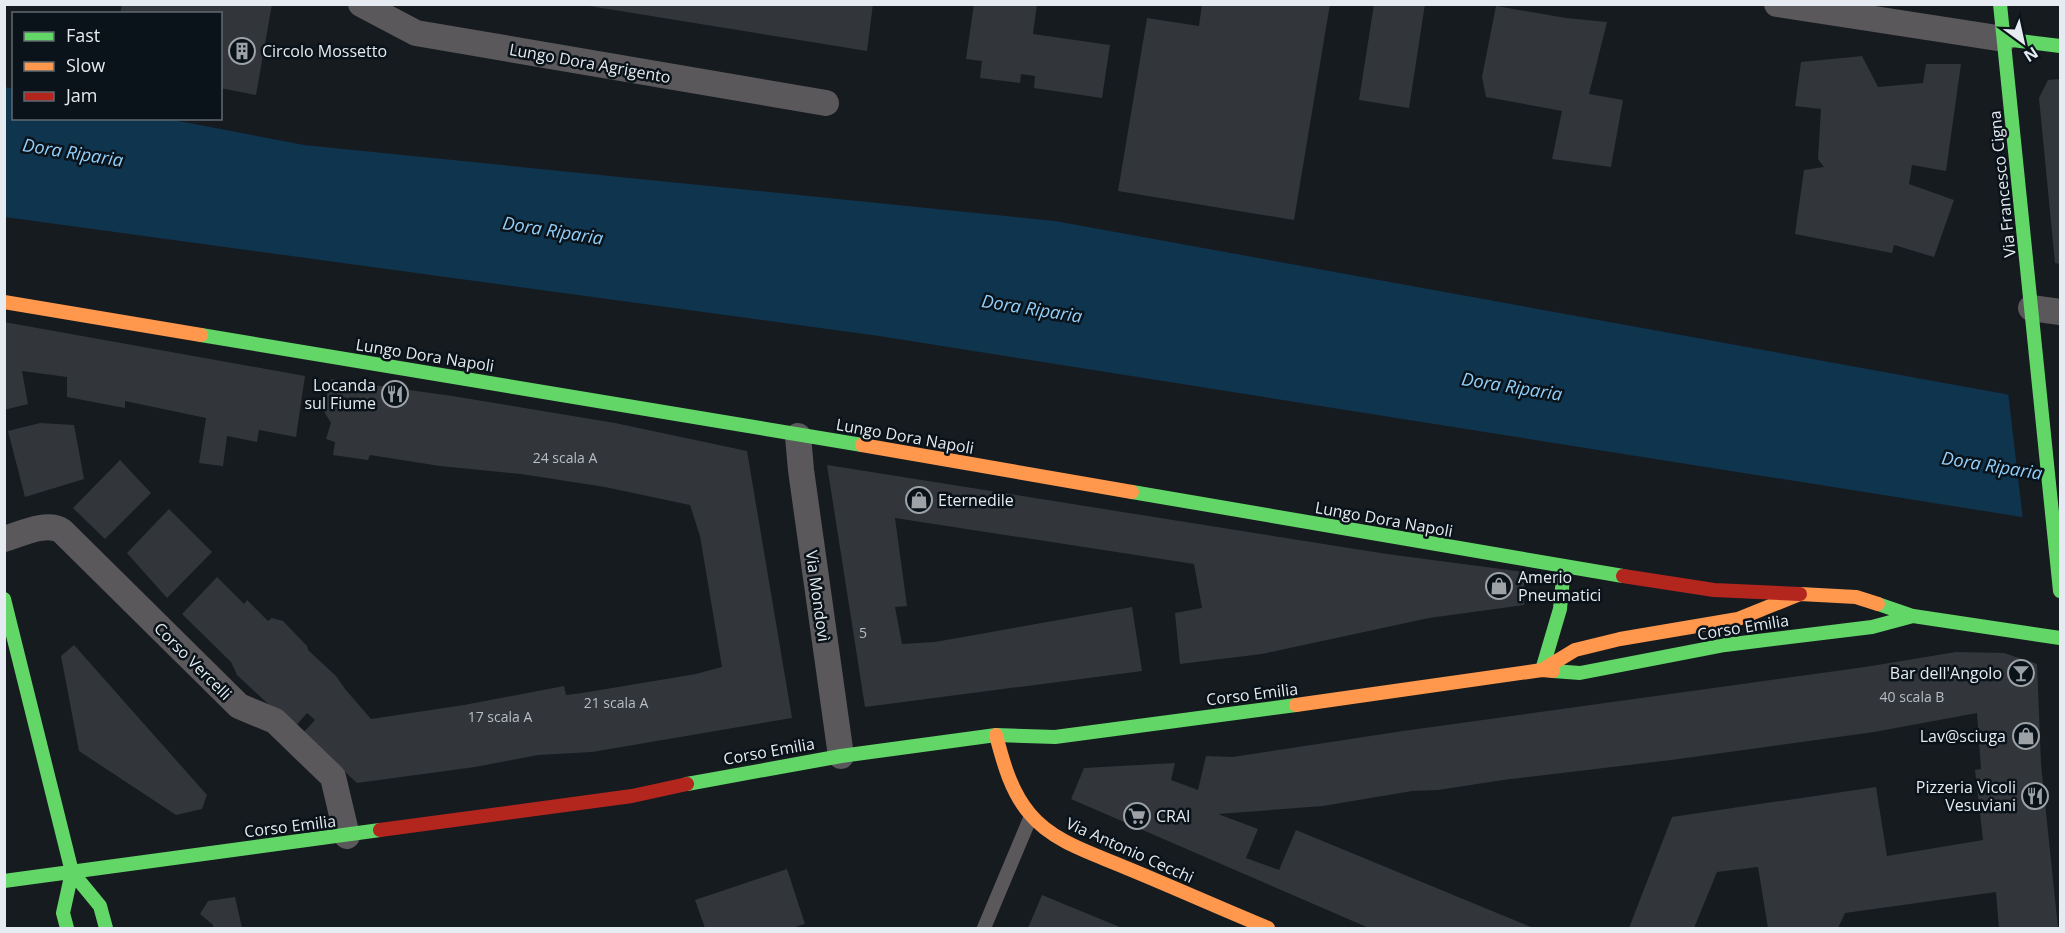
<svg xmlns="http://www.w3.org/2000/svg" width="2065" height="933" viewBox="0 0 2065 933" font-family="'Open Sans',sans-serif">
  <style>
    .water { fill: #0f344d }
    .pier { fill: #161b20 }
    .building { fill: #32363b }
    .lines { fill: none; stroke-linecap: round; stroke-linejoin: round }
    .lane { stroke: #5a585a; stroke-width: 14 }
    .street { stroke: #5a585a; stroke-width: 26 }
    .fast { stroke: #63d668; stroke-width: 14 }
    .slow { stroke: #ff974d; stroke-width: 14 }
    .jam { stroke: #b3261e; stroke-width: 14 }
    .labels { text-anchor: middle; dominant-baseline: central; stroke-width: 5; stroke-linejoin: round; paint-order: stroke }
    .number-label { font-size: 14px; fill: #b8bec3 }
    .poi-label { font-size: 16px; fill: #e5ebf0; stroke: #0a131a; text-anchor: start }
    .street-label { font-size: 16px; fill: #e5ebf0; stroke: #0a131a }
    .water-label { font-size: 18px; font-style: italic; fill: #93d0fc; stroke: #0a131a }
  </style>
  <rect width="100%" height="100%" fill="#161b20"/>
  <path class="water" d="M5 87 13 89 14 118 168 119 304 145 1055 221 2060 404V523L879 336 5 217Z"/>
  <path class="pier" d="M2008 392 2060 401V526L2023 520Z"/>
  <path class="building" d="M122 4H272L256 95 220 88V14H120Z
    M577 4H873L867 51Z
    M974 4H1037L1033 34 1110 45 1102 98 1034 88 1035 76 1021 74 1020 83 980 78 982 61 966 59Z
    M1202 4H1330L1294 220 1118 191 1147 18 1199 26Z
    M1374 4H1425L1409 108 1359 100Z
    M1496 6 1566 18 1607 22 1589 94 1623 100 1611 167 1552 159 1562 111 1486 97 1482 77Z
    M1862 56 1878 87 1923 83 1926 64H1961L1946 171 1912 165 1909 184 1954 200 1934 257 1894 245 1892 253 1795 234 1804 170 1824 167 1818 159 1821 109 1795 106 1801 62Z
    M2060 79V264L2055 263 2039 98 2048 80Z
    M4 322 305 376 296 437 259 430 257 442 227 436 223 466 199 463 206 418 125 401V408L67 397V377L22 371 28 404 4 410Z
    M331 379 452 396 615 423 747 451 792 718 592 752 538 755 475 767 357 783 303 733 315 720 307 713 294 728 237 675 231 662 182 614 217 577 244 604 247 600 268 621 272 618 283 621 307 646 308 650 336 676 345 689 371 719 464 705 564 686 566 695 582 693 696 674 722 667 700 536 690 505 605 487 521 474 440 466 370 455 368 460 333 455 335 442 326 439 331 423 323 410Z
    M40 423 74 425 84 479 25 497 8 431Z
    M120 460 151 493 105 539 73 508Z
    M827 465 1387 554 1524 572V605L1429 618 1262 654 1180 664 1175 613 1202 608 1194 564 895 518 907 606 895 607 902 644 935 642 1132 607 1142 671 865 707Z
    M169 509 212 552 167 598 127 553Z
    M74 645 207 795 202 809 176 815 79 751 61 656Z
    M1956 652 2004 653 2037 664 2041 764 2058 928H1999L1996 892 1845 913 1838 928H1768L1758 867 1717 872 1694 928H1629L1672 817 1876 787 1887 856 1983 840 1975 770 1981 769 1977 713 1874 732 1671 760 1503 780 1438 790 1412 791 1323 806 1218 814 1258 829 1246 858 1279 870 1296 830 1533 928H1369L1071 799 1084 768 1175 763 1171 780 1198 790 1206 756 1232 757 1403 731 1865 667Z
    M787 869 805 924 792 928H705L695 900Z
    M1042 895 1122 928H1028Z
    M235 897 242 928H214L213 925 200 914 208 901Z"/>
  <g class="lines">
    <path class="lane" d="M984 928 1031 816"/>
    <path class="street" d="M361 4 416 33 826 103
      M1777 4 2004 39
      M2031 308 2060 312
      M798 436 801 470 841 756
      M4 539C21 534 47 521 62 531L239 706 275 721 333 777 347 836"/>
    <path class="fast" d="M2000 4 2060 591
      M2004 39 2060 46
      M201 335 862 445
      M1132 492 1623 576
      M4 599 72 872 63 913 67 928
      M1878 604 1913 616 2060 638
      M1542 670 1560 609 1564 567
      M1553 671 1580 673 1725 645 1872 627 1913 616
      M687 784 841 756 996 735 1055 737 1296 705
      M72 872 100 906 106 928
      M4 881 380 830"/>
    <path class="slow" d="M4 302 201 335
      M862 445 1132 492
      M1542 670 1575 650 1620 639 1738 619 1800 594 1856 597 1878 604
      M1296 705 1542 670 1553 671
      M996 735C1003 762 1011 792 1030 814 1054 843 1095 854 1129 869 1175 888 1222 909 1268 928"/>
    <path class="jam" d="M1623 576 1714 590 1800 594
      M380 830 632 796 687 784"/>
  </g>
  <defs>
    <symbol id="building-ring" viewBox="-11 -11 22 22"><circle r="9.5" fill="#0a131a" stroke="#9da2a7" stroke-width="1.5"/><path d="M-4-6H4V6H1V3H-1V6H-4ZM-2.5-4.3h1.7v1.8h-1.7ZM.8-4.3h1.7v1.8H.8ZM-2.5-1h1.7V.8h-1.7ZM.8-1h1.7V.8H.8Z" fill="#9da2a7"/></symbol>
    <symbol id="restaurant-ring" viewBox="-11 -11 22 22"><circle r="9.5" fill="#0a131a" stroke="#9da2a7" stroke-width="1.5"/><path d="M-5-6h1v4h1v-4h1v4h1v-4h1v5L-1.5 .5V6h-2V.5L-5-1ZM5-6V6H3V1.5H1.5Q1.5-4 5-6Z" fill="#9da2a7"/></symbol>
    <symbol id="shop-ring" viewBox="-11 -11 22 22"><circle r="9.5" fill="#0a131a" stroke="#9da2a7" stroke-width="1.5"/><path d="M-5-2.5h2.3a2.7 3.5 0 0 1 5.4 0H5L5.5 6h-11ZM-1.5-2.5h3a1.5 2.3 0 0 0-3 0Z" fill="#9da2a7"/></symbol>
    <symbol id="bar-ring" viewBox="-11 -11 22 22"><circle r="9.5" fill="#0a131a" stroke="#9da2a7" stroke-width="1.5"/><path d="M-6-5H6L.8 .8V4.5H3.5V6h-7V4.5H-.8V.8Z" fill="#9da2a7"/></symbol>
    <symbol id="supermarket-ring" viewBox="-11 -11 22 22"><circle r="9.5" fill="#0a131a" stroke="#9da2a7" stroke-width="1.5"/><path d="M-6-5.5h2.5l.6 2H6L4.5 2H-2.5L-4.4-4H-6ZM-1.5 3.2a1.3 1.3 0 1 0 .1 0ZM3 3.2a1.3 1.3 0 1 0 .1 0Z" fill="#9da2a7"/></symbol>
  </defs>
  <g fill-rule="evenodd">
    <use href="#building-ring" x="227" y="36" width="30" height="30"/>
    <use href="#restaurant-ring" x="380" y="379" width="30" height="30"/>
    <use href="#shop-ring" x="904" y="485" width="30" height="30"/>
    <use href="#shop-ring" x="1484" y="571" width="30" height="30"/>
    <use href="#bar-ring" x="2006" y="658" width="30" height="30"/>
    <use href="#shop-ring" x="2011" y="721" width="30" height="30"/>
    <use href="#restaurant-ring" x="2020" y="781" width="30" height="30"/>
    <use href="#supermarket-ring" x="1122" y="801" width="30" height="30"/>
  </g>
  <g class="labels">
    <g class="number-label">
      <text x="565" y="457">24 scala A</text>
      <text x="863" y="632">5</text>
      <text x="1912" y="696">40 scala B</text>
      <text x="616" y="702">21 scala A</text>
      <text x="500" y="716">17 scala A</text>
    </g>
    <g class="poi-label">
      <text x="262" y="51">Circolo Mossetto</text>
      <text x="376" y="385" text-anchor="end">Locanda<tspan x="376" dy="18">sul Fiume</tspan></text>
      <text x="938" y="500">Eternedile</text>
      <text x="1518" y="577">Amerio<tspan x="1518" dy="18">Pneumatici</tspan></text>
      <text x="2002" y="673" text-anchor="end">Bar dell'Angolo</text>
      <text x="2006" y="736" text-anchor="end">Lav@sciuga</text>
      <text x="2016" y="787" text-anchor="end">Pizzeria Vicoli<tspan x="2016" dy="18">Vesuviani</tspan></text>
      <text x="1156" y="816">CRAI</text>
    </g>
    <g class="street-label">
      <text transform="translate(590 63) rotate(10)">Lungo Dora Agrigento</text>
      <text transform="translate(2002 184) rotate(-96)">Via Francesco Cigna</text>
      <text transform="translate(425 355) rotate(9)">Lungo Dora Napoli</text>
      <text transform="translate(905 436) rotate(10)">Lungo Dora Napoli</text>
      <text transform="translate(1384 519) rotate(10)">Lungo Dora Napoli</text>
      <text transform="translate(818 596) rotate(82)">Via Mondovì</text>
      <text transform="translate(1743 627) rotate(-9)">Corso Emilia</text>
      <text transform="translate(193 661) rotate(45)">Corso Vercelli</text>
      <text transform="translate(1252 694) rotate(-7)">Corso Emilia</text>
      <text transform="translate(769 751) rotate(-10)">Corso Emilia</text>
      <text transform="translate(290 826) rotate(-7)">Corso Emilia</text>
      <text transform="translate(1130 850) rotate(24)">Via Antonio Cecchi</text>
    </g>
    <g class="water-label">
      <text transform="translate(73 152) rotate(9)">Dora Riparia</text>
      <text transform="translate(553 230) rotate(9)">Dora Riparia</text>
      <text transform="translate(1032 308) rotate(9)">Dora Riparia</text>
      <text transform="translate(1512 386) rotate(9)">Dora Riparia</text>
      <text transform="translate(1992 465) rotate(9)">Dora Riparia</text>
    </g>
  </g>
  <rect width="2065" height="933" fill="none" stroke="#e5ebf0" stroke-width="12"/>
  <rect x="12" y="12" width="210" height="108" fill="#0a131a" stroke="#626970" stroke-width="1.5"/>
  <rect x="24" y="32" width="30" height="9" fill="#63d668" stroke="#626970" stroke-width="1.5"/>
  <text x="66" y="42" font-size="18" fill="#e5ebf0">Fast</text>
  <rect x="24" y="62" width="30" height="9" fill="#ff974d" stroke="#626970" stroke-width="1.5"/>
  <text x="66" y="72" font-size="18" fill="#e5ebf0">Slow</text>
  <rect x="24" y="92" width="30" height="9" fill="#b3261e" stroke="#626970" stroke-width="1.5"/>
  <text x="66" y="102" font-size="18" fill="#e5ebf0">Jam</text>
  <g transform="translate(2023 42) rotate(147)" stroke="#0a131a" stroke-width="4.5" paint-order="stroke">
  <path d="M0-4.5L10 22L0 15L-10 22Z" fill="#e5ebf0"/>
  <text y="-9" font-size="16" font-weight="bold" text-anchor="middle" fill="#e5ebf0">N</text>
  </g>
</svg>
